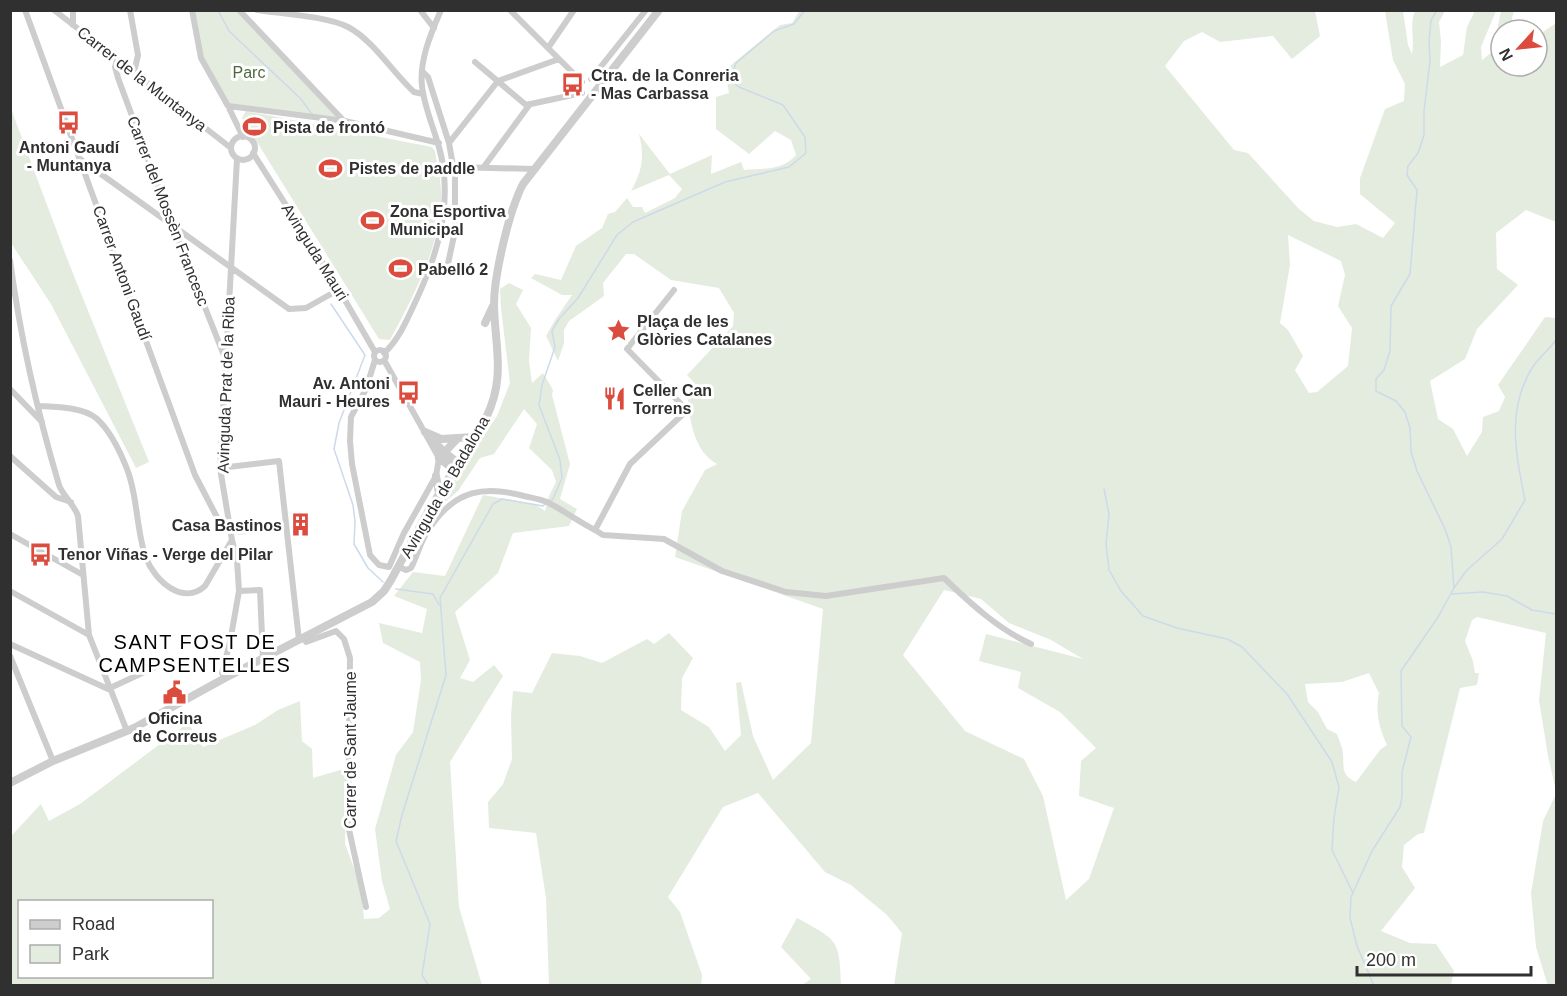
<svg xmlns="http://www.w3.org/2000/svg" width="1567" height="996" viewBox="0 0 1567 996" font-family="Arial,sans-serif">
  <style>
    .green { fill: #e4ecdf; fill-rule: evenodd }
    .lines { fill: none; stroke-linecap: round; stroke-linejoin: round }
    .stream { stroke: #ccdaea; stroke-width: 1.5 }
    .minor { stroke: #cdcdcd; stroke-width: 6 }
    .tertiary { stroke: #cdcdcd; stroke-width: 8 }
    .labels { text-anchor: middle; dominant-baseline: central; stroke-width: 6; stroke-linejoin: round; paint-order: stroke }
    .park-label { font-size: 16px; fill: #4c693f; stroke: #fff }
    .poi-label { font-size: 16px; font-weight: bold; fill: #303030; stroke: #fff; text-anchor: start }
    .street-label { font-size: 16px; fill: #303030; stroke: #fff }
    .quarter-label { font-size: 20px; letter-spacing: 1.5px; fill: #000; stroke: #fff }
  </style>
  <rect width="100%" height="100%" fill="#fff"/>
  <path class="green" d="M800 10 1315 11 1320 36 1292 59 1273 36 1220 42 1202 32 1184 41 1165 66 1234 150 1248 153 1299 209 1314 221 1337 227 1356 224 1383 238 1395 223 1360 194V178L1385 109 1404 101 1405 84 1393 60 1385 11H1403L1408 45 1412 54C1415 39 1409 24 1415 11H1445L1439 22 1441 41 1440 67 1463 55 1467 27 1475 11H1496L1481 47 1482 60 1493 51 1501 11H1514L1512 18V30H1501V66H1537V36L1556 23V222L1526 210 1496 233 1497 269 1518 285 1477 329 1465 359 1430 381 1438 419 1453 429 1467 456 1482 432 1483 417 1499 411 1505 397 1498 385 1545 317 1556 318V791L1548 756 1539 700 1546 633 1477 617 1472 620 1465 641 1473 661 1475 673H1479L1477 685 1460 688 1424 833 1418 834 1404 845 1402 867 1415 888 1381 931 1410 943 1436 944 1454 971 1451 985H894L902 933 887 915 851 885 825 872 758 793 723 807 668 897 680 912 702 975 701 985H549L546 898 536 833 489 828 488 802 503 784 512 759 511 716 513 691 532 693 552 653 580 656 602 663 647 639 654 644 669 633 693 658 682 678 681 710 709 727 725 751 741 735 736 683 741 682 753 736 773 780 811 743 823 609 675 557 682 511 705 470 717 464C695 452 690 423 688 400L699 388 687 375 733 326 734 313 719 288 671 280 634 254H626L603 283 604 296 569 321 564 330V343L558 361 546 336 555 320 572 295H562L531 278 535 274 561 280 576 246 602 228 608 214 615 212 627 198 633 207H642L645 213 675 198 682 189 669 175 631 191C642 171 645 157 639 134L670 174 712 155 711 174 741 162 744 170C764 168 782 171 796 155L791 140 775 131 749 154 716 129V97L729 93 725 70 780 25 792 23ZM1288 235 1341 261 1345 275 1338 306 1352 328 1348 366 1317 392 1309 393 1295 370 1303 356 1288 330 1280 323 1290 265ZM944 590 981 599 1009 623 1051 640 1083 659 986 634 979 661 1021 672 1018 688 1060 712 1096 748 1081 761 1079 796 1114 808 1089 879 1066 900 1043 796 1024 759 965 731 903 655ZM1369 673 1379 693C1375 711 1379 728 1387 745L1380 750 1356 782C1341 775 1344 768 1343 753 1342 746 1339 740 1337 734L1327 729 1318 712 1308 702 1305 684 1342 682Z
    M192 11H239L345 121 228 106 201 58Z
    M10 106 68 261 149 462 136 468 51 304 11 243Z
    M246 111 432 147 435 151C437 164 441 178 441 192 443 242 413 297 390 340L379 339 242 118Z
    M509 283 523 290 516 304 531 328 529 361 532 383 543 373 553 390 552 395 570 464 560 499 577 509 569 526 513 533 498 573 455 612 470 660 460 678 473 682 494 665 503 676 450 762 459 907 482 985H11L10 838 13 834 41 804 49 821 80 804 188 723 203 747 255 725 278 710 300 701 302 741 312 749 313 778 347 768 345 844 361 887 364 919 379 918 390 909 382 881 375 829 396 755 413 732 421 680 420 662 383 643 379 623 422 633 427 609 394 596 413 572 445 576 483 495 535 504 545 511 549 496 556 482 552 470 529 448 537 424 524 409 494 454 480 458 458 491 433 512 497 416 510 383 501 308 500 289ZM20 902H212V976H20Z
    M278 522 279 531 238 535 237 525Z
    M1556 794V985L1548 986 1536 947 1531 893 1543 821Z
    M797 918C837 940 840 939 841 985H802L811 979 781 947Z"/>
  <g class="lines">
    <path class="stream" d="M218 10 229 31 301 99 311 113
      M331 304 365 355 339 423 334 449 353 505 355 521 354 544 368 568 383 582
      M1104 489 1109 514 1106 544 1109 570 1121 591 1143 616 1177 628 1227 639 1242 647 1287 694 1332 762 1339 787 1334 818 1332 850 1353 893
      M550 501 553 499 562 478 560 460 539 405 542 385 555 347 552 331 559 319 578 298 617 235 633 222 725 182 789 167 806 153 805 137 783 105 739 87 730 80 736 63 774 31 794 24 805 10
      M1454 588 1466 571 1502 539 1525 500C1516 454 1506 411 1532 368 1538 358 1549 350 1556 340
      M396 589 433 594 439 605
      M1451 594 1483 592 1507 596 1532 610 1556 614
      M429 986 422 975 430 924 396 841 402 815 446 675 440 598 493 504 502 499 543 506 546 503
      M1374 986 1357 946 1350 918 1351 897 1372 851 1400 807 1402 797V772L1411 737 1402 726 1401 671 1438 617 1454 588 1451 547 1445 529 1417 471 1411 452 1410 428 1405 412 1396 401 1376 391V379L1384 370 1390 351 1391 306 1410 274 1417 190 1407 175 1408 166 1418 153 1424 135V111L1430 61 1429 41 1431 20 1437 10"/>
    <path class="minor" d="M25 10 195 475 220 523 223 527H230
      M54 10 231 148
      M130 10 138 55 134 73
      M192 10 201 58 228 106 243 137
      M239 10 344 121
      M257 10C283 14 326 16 348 27 373 40 393 73 414 92L423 94
      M420 10 434 28
      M510 10 582 82
      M73 25V10
      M548 48 574 10
      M117 60 115 67 118 78 172 224 225 358
      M475 62 526 105 582 93
      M422 71 428 77 449 143 455 177V231L446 273
      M591 79 646 10
      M228 106 345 121 439 143
      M231 148a12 12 0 1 1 24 0a12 12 0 1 1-24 0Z
      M449 143 498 81 559 59
      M253 153 331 276 375 352
      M80 159 289 309 306 308 338 290
      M453 167 535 169
      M483 168 530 104
      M10 260C20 336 37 411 59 485 63 496 74 504 78 516L89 635 127 731
      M374 356a6 6 0 1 1 12 0a6 6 0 1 1-12 0Z
      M384 353C400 339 410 313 419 294 436 256 448 217 444 174 442 143 425 115 422 86 419 61 431 33 441 10
      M375 360 366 389 351 417 350 441 352 464 370 555 379 565 389 567 404 533 436 476 439 458 384 360
      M10 389 42 422
      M39 406C56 407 82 407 96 418 111 431 120 451 127 469 138 496 136 531 146 558 155 581 183 606 205 586L232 540
      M10 456 56 497 71 502
      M220 468 279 461 299 640
      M595 530 603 535 664 539 722 571 786 592 826 596 944 578C970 603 998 629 1031 644
      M10 534 83 575
      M399 567 406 570 411 568C418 554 421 539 431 526 456 490 484 485 524 496 532 498 540 499 547 502 563 510 579 522 595 530L630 464 683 414 682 405 627 349 674 290
      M10 591 89 635
      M239 591 260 590 263 659
      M304 638 306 642 336 631 344 639 350 658 348 825 366 907
      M10 644 108 689 170 660
      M10 656 53 761
      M225 678 222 673 230 642 239 591 237 560 232 540 220 468 237 159"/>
    <path class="tertiary" d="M485 323 493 306
      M425 432 441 439 474 437
      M428 435 444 452 458 463
      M454 470 439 458 457 439
      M436 476 439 493
      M10 783 53 761 134 728 225 678 372 602 384 591 391 580 429 510 486 418C506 377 495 348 494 305 494 275 509 211 523 184L659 10"/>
  </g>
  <defs>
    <symbol id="bus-bare" viewBox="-9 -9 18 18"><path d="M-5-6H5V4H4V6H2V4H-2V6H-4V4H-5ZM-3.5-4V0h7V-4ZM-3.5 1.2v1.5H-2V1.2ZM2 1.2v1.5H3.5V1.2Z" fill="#db4b3e" stroke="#fff" stroke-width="2.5" paint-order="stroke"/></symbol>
    <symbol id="stadium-bare" viewBox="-9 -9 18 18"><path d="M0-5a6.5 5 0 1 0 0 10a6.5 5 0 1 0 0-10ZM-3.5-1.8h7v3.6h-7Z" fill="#db4b3e" stroke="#fff" stroke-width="2.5" paint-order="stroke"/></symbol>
    <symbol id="sight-bare" viewBox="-9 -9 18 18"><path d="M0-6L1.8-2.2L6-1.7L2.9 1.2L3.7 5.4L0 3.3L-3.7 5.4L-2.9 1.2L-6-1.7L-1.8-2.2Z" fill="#db4b3e" stroke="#fff" stroke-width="2.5" paint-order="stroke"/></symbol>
    <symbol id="restaurant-bare" viewBox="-9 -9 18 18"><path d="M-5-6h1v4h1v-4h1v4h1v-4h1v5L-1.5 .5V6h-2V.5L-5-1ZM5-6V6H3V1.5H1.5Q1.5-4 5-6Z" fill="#db4b3e" stroke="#fff" stroke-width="2.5" paint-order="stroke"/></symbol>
    <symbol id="building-bare" viewBox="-9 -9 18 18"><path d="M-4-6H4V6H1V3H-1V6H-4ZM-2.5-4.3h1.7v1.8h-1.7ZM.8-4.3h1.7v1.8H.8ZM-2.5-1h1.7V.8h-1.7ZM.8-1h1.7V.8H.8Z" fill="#db4b3e" stroke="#fff" stroke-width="2.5" paint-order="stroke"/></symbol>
    <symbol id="civic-bare" viewBox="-9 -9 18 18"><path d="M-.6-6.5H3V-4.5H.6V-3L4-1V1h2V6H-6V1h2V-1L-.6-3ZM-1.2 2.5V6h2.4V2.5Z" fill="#db4b3e" stroke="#fff" stroke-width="2.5" paint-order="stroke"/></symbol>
  </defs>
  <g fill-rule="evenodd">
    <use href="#bus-bare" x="556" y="68" width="33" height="33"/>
    <use href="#bus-bare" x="52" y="106" width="33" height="33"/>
    <use href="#stadium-bare" x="238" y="110" width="33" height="33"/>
    <use href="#stadium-bare" x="314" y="152" width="33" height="33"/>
    <use href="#stadium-bare" x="356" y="204" width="33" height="33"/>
    <use href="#stadium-bare" x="384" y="252" width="33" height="33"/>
    <use href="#sight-bare" x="602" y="314" width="33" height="33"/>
    <use href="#bus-bare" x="392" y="376" width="33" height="33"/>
    <use href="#restaurant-bare" x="598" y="382" width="33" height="33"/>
    <use href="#building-bare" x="284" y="508" width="33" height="33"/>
    <use href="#bus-bare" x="24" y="538" width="33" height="33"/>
    <use href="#civic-bare" x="158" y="676" width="33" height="33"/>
  </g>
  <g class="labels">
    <g class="park-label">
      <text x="249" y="72">Parc</text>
    </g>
    <g class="poi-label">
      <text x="591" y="75">Ctra. de la Conreria<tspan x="591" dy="18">- Mas Carbassa</tspan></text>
      <text x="273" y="127">Pista de frontó</text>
      <text x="69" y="147" text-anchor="middle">Antoni Gaudí<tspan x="69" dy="18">- Muntanya</tspan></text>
      <text x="349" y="168">Pistes de paddle</text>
      <text x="390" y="211">Zona Esportiva<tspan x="390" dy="18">Municipal</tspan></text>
      <text x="418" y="269">Pabelló 2</text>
      <text x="637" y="321">Plaça de les<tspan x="637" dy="18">Glòries Catalanes</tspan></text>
      <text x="390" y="383" text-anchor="end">Av. Antoni<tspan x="390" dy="18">Mauri - Heures</tspan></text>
      <text x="633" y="390">Celler Can<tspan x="633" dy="18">Torrens</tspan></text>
      <text x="282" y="525" text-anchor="end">Casa Bastinos</text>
      <text x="58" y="554">Tenor Viñas - Verge del Pilar</text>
      <text x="175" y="718" text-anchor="middle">Oficina<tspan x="175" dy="18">de Correus</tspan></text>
    </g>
    <g class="street-label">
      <text transform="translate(142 79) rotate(38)">Carrer de la Muntanya</text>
      <text transform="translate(168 211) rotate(69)">Carrer del Mossèn Francesc</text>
      <text transform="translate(315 252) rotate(58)">Avinguda Mauri</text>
      <text transform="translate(122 273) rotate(70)">Carrer Antoni Gaudí</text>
      <text transform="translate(226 385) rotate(-88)">Avinguda Prat de la Riba</text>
      <text transform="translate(445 487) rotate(-60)">Avinguda de Badalona</text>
      <text transform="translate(350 750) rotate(-90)">Carrer de Sant Jaume</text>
    </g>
    <g class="quarter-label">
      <text x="195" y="642">SANT FOST DE<tspan x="195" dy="23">CAMPSENTELLES</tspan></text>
    </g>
  </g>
  <rect width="1567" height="996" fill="none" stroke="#303030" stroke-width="24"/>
  <rect x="18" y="900" width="195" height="78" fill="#ffffff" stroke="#acacac" stroke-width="1.5"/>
  <rect x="30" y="920" width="30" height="9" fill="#cdcdcd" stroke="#acacac" stroke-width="1.5"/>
  <text x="72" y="930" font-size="18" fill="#303030">Road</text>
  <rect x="30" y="945" width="30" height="18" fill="#e4ecdf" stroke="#acacac" stroke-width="1.5"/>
  <text x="72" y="960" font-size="18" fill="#303030">Park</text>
  <g transform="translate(1519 48) rotate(243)"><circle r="28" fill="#ffffff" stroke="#acacac" stroke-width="1.5"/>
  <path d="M0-4.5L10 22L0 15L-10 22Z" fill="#db4b3e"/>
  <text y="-9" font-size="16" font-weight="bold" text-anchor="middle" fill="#303030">N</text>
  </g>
  <path d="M1357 966v9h174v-9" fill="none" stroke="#303030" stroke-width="3"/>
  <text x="1366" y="966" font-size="18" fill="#303030" stroke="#ffffff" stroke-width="4.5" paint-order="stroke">200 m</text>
</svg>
